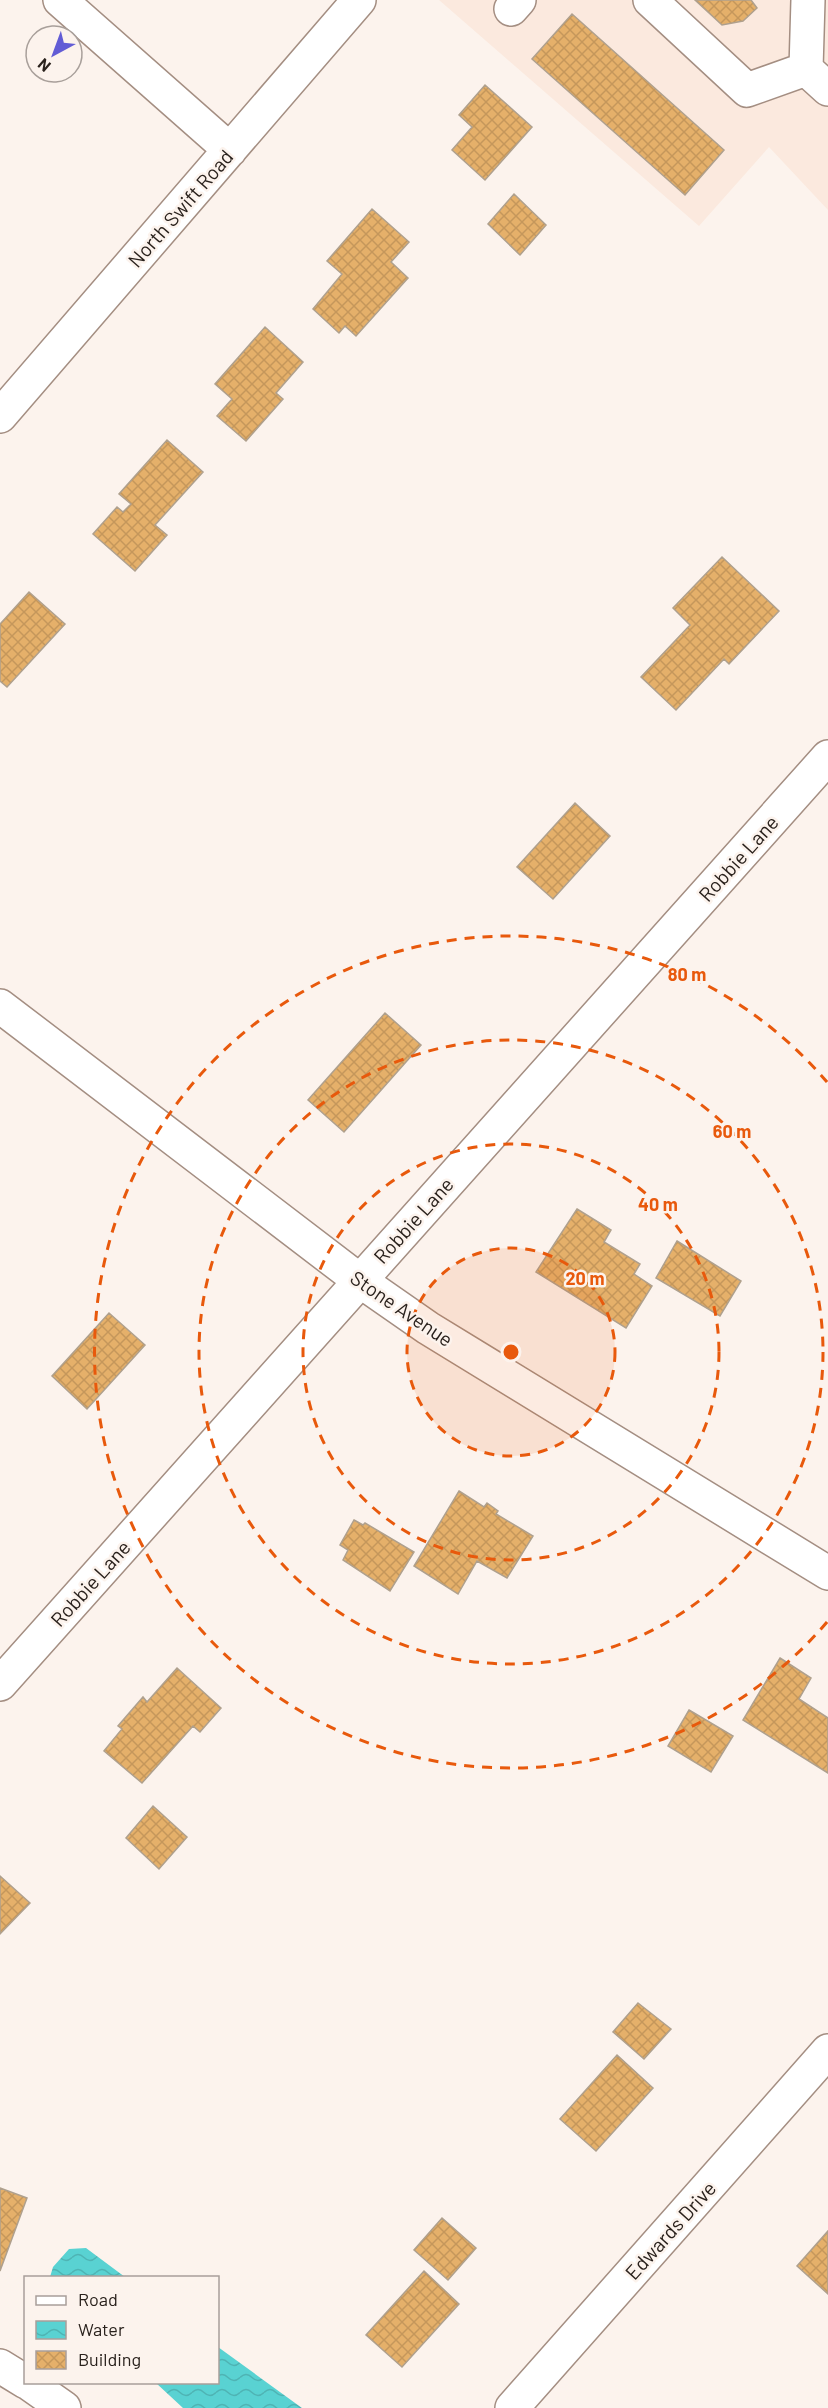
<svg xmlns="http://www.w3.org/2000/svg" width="828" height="2408" viewBox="0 0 828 2408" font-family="Barlow,sans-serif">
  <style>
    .built { fill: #fbe9de }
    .water { fill: url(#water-waves) }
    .building { fill: url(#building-cross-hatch); stroke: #afa08d; stroke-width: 1.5 }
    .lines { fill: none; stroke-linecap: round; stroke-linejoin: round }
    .minor-casing { stroke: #a48e82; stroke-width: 36 }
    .minor { stroke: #fff; stroke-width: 33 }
    .ring { fill: none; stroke: #e8590c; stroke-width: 3; stroke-dasharray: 10 8 }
    .labels { text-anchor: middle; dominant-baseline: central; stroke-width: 5; stroke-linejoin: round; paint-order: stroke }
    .street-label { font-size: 20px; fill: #2a221d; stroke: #fcf3ed }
    .centre { fill: #e8590c; stroke: #fcf3ed; stroke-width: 3 }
    .ring-label { font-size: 18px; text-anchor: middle; font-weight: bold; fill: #e8590c; stroke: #fcf3ed; stroke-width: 5; stroke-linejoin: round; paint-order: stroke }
  </style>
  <defs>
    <pattern id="water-waves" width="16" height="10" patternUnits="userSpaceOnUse" patternTransform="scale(1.5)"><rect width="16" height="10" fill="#59d2d2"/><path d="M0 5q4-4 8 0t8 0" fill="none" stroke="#4eb4b4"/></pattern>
    <pattern id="building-cross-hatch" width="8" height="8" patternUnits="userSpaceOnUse" patternTransform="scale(1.5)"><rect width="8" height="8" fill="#e5b06a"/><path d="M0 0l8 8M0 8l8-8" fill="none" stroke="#c5975b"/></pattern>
  </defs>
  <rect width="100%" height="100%" fill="#fcf3ed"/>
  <path class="built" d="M439 0H828V210L769 147 699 226Z"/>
  <path class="water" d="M86 2248 125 2277H50L53 2267 69 2249Z
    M218 2347 302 2408H183L156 2383 218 2382Z"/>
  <path class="building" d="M695 0H751L757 8 743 21 722 25Z
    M572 14 724 150 685 195 532 59Z
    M485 85 532 127 485 180 452 150 472 127 459 115Z
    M514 194 546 225 520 255 488 224Z
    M372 209 409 242 391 262 408 278 356 336 345 326 339 333 313 309 342 274 327 261Z
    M265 327 303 362 276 393 283 399 246 441 217 416 232 399 215 384Z
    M167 440 203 472 155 525 167 535 135 571 93 534 117 507 123 512 131 504 119 494Z
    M722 557 779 611 729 664 724 659 676 710 641 677 690 625 673 608Z
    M29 592 65 624 7 687 0 681V624Z
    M575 803 610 836 553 899 517 867Z
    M385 1013 421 1045 344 1132 308 1100Z
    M577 1209 611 1230 604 1242 640 1264 634 1274 652 1286 626 1328 536 1272Z
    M677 1241 741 1281 720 1316 656 1278Z
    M109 1313 145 1345 87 1409 52 1376Z
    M459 1491 484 1507 487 1503 498 1511 496 1514 533 1536 507 1578 477 1561 458 1594 414 1566Z
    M354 1520 363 1525 365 1523 414 1552 390 1591 343 1560 348 1550 340 1545Z
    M780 1658 811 1678 799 1699 828 1718V1773L743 1720Z
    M177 1668 221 1708 200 1732 193 1726 142 1783 104 1751 122 1729 118 1726 143 1697 147 1702Z
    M689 1710 733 1736 711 1772 668 1746Z
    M153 1806 187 1837 159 1869 126 1838Z
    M0 1876 30 1903 0 1934Z
    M638 2003 671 2029 644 2059 613 2032Z
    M617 2055 653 2088 596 2151 560 2119Z
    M0 2188 27 2198 0 2271Z
    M442 2218 476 2248 448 2280 414 2250Z
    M828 2231V2294L797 2266Z
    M424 2271 459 2304 402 2367 366 2335Z"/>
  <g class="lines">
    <defs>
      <path id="minor" d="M60 0 230 150
        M650 0 747 90 806 69
        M808 0 806 69 828 89
        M511 9 519 0
        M0 416 359 0
        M0 1006 359 1280 428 1328 828 1573
        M0 1684 828 757
        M0 2366 26 2382
        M27 2382 64 2408
        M512 2408 828 2051"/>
    </defs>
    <use href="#minor" class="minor-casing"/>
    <use href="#minor" class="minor"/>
  </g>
  <circle cx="511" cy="1352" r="104" fill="#e8590c" fill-opacity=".12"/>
  <g class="ring">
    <circle cx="511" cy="1352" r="104"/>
    <circle cx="511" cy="1352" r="208"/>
    <circle cx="511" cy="1352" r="312"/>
    <path d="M827 1622A416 416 0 1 1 827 1082"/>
  </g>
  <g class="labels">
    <g class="street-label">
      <text transform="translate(180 208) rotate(-49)">North Swift Road</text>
      <text transform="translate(738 858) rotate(-48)">Robbie Lane</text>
      <text transform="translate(413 1220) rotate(-48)">Robbie Lane</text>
      <text transform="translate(402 1308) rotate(34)">Stone Avenue</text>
      <text transform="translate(90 1583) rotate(-48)">Robbie Lane</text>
      <text transform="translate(670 2230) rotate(-48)">Edwards Drive</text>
    </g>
  </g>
  <circle cx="511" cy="1352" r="9" class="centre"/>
  <g class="ring-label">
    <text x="687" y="981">80 m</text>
    <text x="732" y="1138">60 m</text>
    <text x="658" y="1211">40 m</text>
    <text x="585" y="1285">20 m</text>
  </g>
  <rect x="24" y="2276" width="195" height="108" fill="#fcf3ed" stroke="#a89f9a" stroke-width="1.5"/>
  <rect x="36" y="2296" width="30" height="9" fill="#ffffff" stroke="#a89f9a" stroke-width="1.5"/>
  <text x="78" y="2306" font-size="18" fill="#2a221d">Road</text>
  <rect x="36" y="2321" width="30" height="18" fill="url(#water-waves)" stroke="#a89f9a" stroke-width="1.5"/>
  <text x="78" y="2336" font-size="18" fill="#2a221d">Water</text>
  <rect x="36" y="2351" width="30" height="18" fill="url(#building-cross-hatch)" stroke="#a89f9a" stroke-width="1.5"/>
  <text x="78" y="2366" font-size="18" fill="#2a221d">Building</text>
  <g transform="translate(54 54) rotate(221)"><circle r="28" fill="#fcf3ed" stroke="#a89f9a" stroke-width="1.5"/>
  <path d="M0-4.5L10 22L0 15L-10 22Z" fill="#625cd5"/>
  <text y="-9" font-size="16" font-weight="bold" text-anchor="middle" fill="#2a221d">N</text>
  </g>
</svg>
